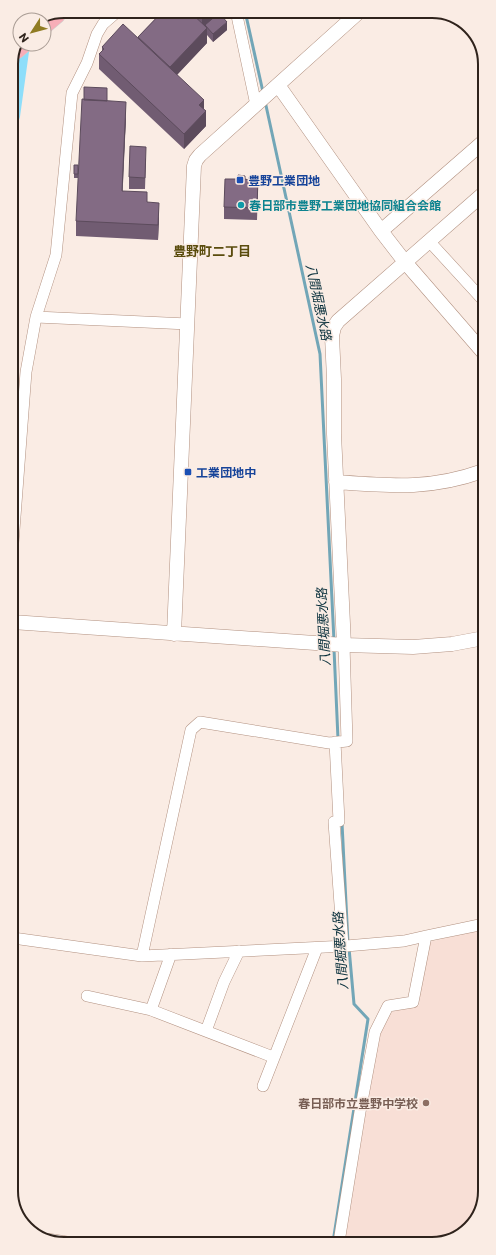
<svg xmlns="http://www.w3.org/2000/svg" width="496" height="1255" viewBox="0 0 496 1255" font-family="Commissioner,'Noto Sans JP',sans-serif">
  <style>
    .education { fill: #f8dfd6 }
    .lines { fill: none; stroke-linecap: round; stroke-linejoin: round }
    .stream { stroke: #72a6b7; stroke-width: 3 }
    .river { stroke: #8edefa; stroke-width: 18 }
    .minor-casing { stroke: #b29180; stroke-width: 12 }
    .tertiary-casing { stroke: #b29180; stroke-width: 15 }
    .trunk-casing { stroke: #d1cfcd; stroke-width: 19 }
    .minor { stroke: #fff; stroke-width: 11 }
    .tertiary { stroke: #fff; stroke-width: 14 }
    .trunk { stroke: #f7aeb8; stroke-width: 18 }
    .wall { fill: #715c72 }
    .shaded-wall { fill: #5c4b5c }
    .building { fill: #836b84; stroke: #5c4b5c }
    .transit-dot { fill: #1a4fb4; stroke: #faece4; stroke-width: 1.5 }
    .culture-dot { fill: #0f9aa8; stroke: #faece4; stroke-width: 1.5 }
    .education-dot { fill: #8d6e63; stroke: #faece4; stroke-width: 1.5 }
    .labels { text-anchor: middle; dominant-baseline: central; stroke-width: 3; stroke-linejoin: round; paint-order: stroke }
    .transit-label { font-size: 12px; font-weight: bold; fill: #164399; stroke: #faece4; text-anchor: start }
    .culture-label { font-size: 12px; font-weight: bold; fill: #0d838f; stroke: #faece4; text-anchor: start }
    .education-label { font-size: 12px; font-weight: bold; fill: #785e54; stroke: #faece4; text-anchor: end }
    .neighbourhood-label { font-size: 13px; font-weight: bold; fill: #5a4c0d; stroke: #faece4 }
    .water-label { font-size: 13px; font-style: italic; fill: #082f3b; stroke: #faece4 }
    .rim { fill: none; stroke: #2f231c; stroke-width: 2 }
  </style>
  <rect width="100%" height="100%" fill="#faece4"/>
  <path class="education" d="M484 929 485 1191 474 1223 449 1241 345 1242 354 1174 379 1031 387 1016 398 1008 419 1006 425 947 429 942Z"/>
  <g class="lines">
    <path class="stream" d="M245 11 263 92
      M265 101 320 354 334 641
      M334 649 338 739
      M342 823 348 943
      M333 1242 368 1019 354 1004 349 948"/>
    <path class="river" d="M11 116 21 44"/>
    <defs>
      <path id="minor" d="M236 11 256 105
        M429 241 483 300
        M36 317 188 324
        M12 556 26 372 36 317 56 255 72 93 87 63 97 34 103 24 118 11
        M335 742 339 821 334 822 343 946
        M483 924V861L484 842
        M13 938 142 956 346 946 404 941 426 936 484 924
        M142 956 191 730 200 722 329 743 347 741 344 645
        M87 996 151 1010 273 1057
        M151 1010 171 954
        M206 1031 224 982 239 951
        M263 1086 317 948
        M47 1239 80 1244
        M339 1242 360 1112 375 1032 388 1006 413 1002 426 936"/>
      <path id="tertiary" d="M278 85 381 231 405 262 483 352
        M381 231 482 143
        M336 482C391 486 430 490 483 471
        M12 622 344 645 413 647 452 644 484 638
        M174 634 194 166 196 160 200 155 360 11
        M344 645 334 434V379L332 336 334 327 338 321 483 194"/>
      <path id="trunk" d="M44 25 57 14
        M16 50 23 44"/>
    </defs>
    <use href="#minor" class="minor-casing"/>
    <use href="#tertiary" class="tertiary-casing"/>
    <use href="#trunk" class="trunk-casing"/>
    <use href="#minor" class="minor"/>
    <use href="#tertiary" class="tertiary"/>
    <use href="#trunk" class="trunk"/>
  </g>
  <path class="wall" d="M163 11H222L220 14 227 30 213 42 207 35V43L177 75 204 110 206 126 184 149 99 69V54L102 51V47L138 38V37Z
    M126 117 122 191 147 202 159 218 158 240 76 236V221Z
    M146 158 145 189H129V177Z
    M74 165H78V178H74Z
    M245 179 258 189 257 220 224 219V207Z"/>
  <path class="shaded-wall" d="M207 11H222V12L206 26 205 25V27L202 30V15Z
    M227 22V30L213 42V34Z
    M207 28V43L170 82V67Z
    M204 100V113L206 111V126L184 149V134L199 105Z
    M126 102V117L122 206V191Z
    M159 203V218L158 240V225Z"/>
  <path class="building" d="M163 11H189L207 28 170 67 138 37Z
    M199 11H207L202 15Z
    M219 13 227 22 213 34 205 25Z
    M123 24 204 100 199 105 206 111 184 134 99 54 104 49 102 47Z
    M84 87 107 88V101L84 100Z
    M82 99 126 102 122 191 147 192V202L159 203 158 225 76 221Z
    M130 146 146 147 145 178 129 177Z
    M74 165H78V174H74Z
    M238 175 245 176V179L249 180V177L258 178 257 208 224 207 225 179H238Z"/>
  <g class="transit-dot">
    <rect x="236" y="176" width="8" height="8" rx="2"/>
    <rect x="184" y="468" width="8" height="8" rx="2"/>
  </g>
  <circle class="culture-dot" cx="241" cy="205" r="4"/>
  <circle class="education-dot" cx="426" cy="1103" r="4"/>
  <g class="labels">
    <g class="transit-label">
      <text x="248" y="180">豊野工業団地</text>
      <text x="196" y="472">工業団地中</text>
    </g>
    <g class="culture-label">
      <text x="249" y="205">春日部市豊野工業団地協同組合会館</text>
    </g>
    <g class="education-label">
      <text x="418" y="1103">春日部市立豊野中学校</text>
    </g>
    <g class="neighbourhood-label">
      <text x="212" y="251">豊野町二丁目</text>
    </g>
    <g class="water-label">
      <text transform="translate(319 302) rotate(78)">八間堀悪水路</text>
      <text transform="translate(323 627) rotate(-93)">八間堀悪水路</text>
      <text transform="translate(340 951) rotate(-94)">八間堀悪水路</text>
    </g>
  </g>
  <path d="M0 0H496V1255H0ZM64 18H432A46 46 0 0 1 478 64V1191A46 46 0 0 1 432 1237H64A46 46 0 0 1 18 1191V64A46 46 0 0 1 64 18Z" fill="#faece4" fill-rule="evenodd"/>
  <path class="rim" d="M64 18H432A46 46 0 0 1 478 64V1191A46 46 0 0 1 432 1237H64A46 46 0 0 1 18 1191V64A46 46 0 0 1 64 18Z"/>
  <g transform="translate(32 32) rotate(234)"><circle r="19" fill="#faece4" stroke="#a99c94"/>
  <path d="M0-3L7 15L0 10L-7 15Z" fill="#907c23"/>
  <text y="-6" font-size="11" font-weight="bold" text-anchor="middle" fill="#2f231c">N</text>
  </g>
</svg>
